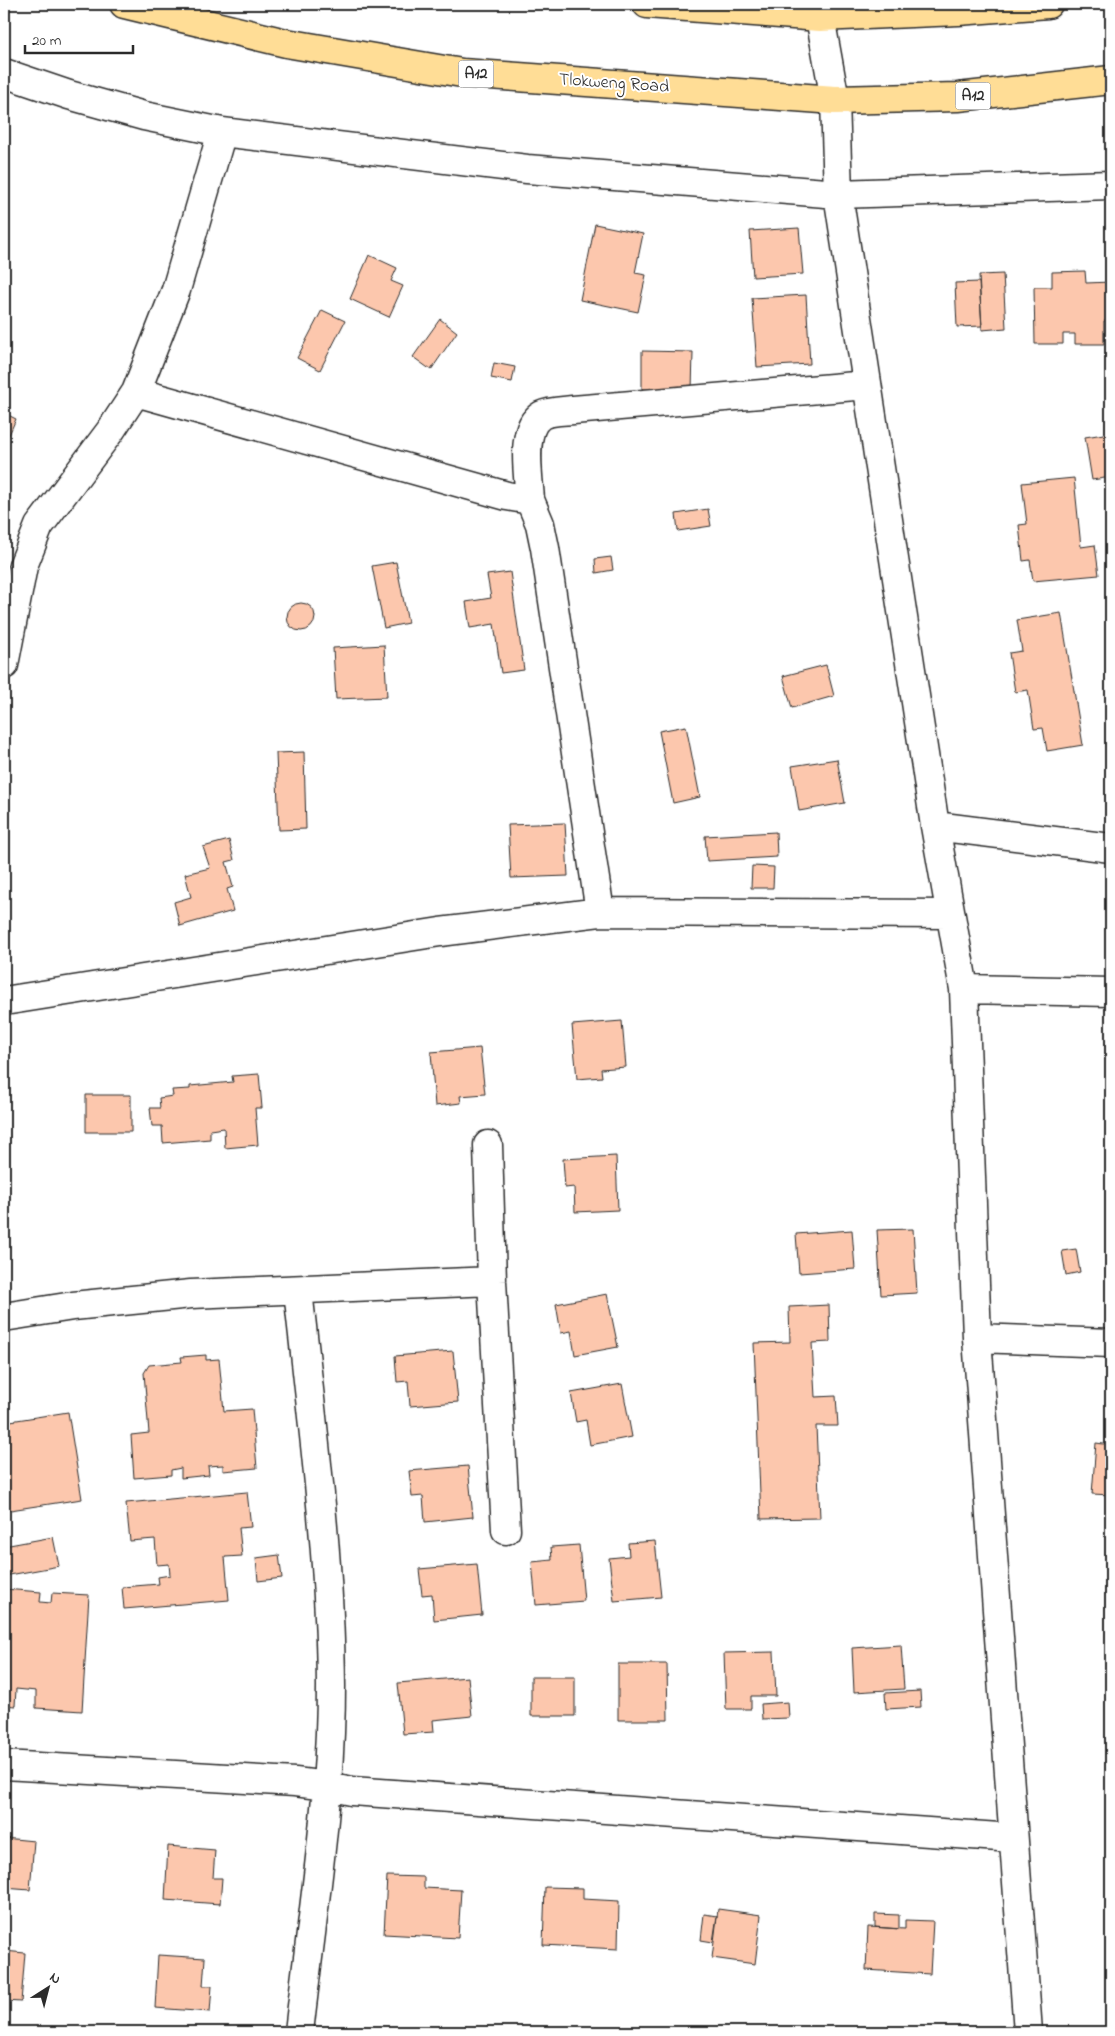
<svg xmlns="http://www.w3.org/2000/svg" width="1115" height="2036" viewBox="0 0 1115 2036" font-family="'Indie Flower',sans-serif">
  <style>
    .building { fill: #fcc7ad; stroke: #2b2b2b }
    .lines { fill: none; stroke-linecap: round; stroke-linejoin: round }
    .minor-casing { stroke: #2b2b2b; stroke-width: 31 }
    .major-casing { stroke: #2b2b2b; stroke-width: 31 }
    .minor { stroke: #fff; stroke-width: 28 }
    .major { stroke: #ffdd96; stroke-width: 28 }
    .labels { text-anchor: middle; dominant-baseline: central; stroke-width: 4; stroke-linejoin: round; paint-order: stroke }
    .shield { fill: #fff; stroke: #6b6b6b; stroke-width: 1 }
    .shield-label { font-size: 16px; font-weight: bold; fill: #2b2b2b }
    .street-label { font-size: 18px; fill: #2b2b2b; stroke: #fff }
  </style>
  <rect width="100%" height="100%" fill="#fff"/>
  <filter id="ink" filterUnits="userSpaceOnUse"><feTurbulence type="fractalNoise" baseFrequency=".02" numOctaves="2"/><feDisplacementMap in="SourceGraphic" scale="10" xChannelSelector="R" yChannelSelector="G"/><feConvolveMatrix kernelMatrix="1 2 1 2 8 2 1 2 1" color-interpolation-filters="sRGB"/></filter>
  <g filter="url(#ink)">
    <path class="building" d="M595 224 643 234 635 273 646 275 638 312 580 300Z
      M799 228 803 274 753 277 750 231Z
      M369 255 397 268 391 281 403 286 389 317 350 299Z
      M1085 271 1086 283 1111 282V321H1104V344H1075V334H1063V344H1035L1034 287H1052V272Z
      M1003 274 1006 328 982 330 979 275Z
      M979 282 982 326 957 327 955 283Z
      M806 295 810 364 757 367 752 298Z
      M322 310 345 321 320 370 297 358Z
      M440 319 457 332 431 370 413 357Z
      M642 351 693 352 692 390 642 389Z
      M494 363 515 367 512 382 491 378Z
      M4 413 16 419 5 444H4Z
      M1110 433 1111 477 1092 480 1085 437Z
      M1074 478 1081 547 1095 545 1099 575 1033 581 1030 560 1023 561 1019 525 1027 524 1022 483Z
      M708 509 711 526 678 531 676 514Z
      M611 557 613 570 596 573 595 559Z
      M396 562 408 623 384 628 372 566Z
      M510 572 524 670 501 673 494 624 470 628 466 602 491 598 487 575Z
      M287 617a14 14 0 1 1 28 0a14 14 0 1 1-28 0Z
      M1061 613 1083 745 1047 751 1043 728 1034 729 1028 690 1015 692 1009 653 1022 651 1017 620Z
      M384 645 387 697 336 699 333 648Z
      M826 665 834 696 792 708 783 676Z
      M686 726 700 797 673 803 659 731Z
      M304 752 306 829 279 830 276 753Z
      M837 759 845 803 799 811 792 766Z
      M565 823 568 876 511 878 508 825Z
      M776 832 777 857 707 861 705 836Z
      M229 840 234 860 226 862 233 887 227 889 233 911 180 926 174 902 191 897 185 874 210 868 203 847Z
      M752 866 774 867 773 888H751Z
      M622 1021 626 1067 601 1069 602 1077 577 1079 572 1025Z
      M480 1048 485 1094 460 1096 461 1103 435 1106 431 1052Z
      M259 1074 262 1108H255L258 1145 225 1148 224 1128 210 1130V1139L163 1143 162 1126H152L150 1108H160L159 1098 173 1096 172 1090 190 1089V1086L233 1082 232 1076Z
      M86 1095H131V1132H86Z
      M616 1156 618 1210 575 1212 574 1187 565 1188 563 1159Z
      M913 1229 917 1293 881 1295 877 1230Z
      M852 1230 855 1269 799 1273 796 1234Z
      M1076 1249 1080 1272 1066 1275 1062 1251Z
      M607 1294 618 1347 575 1355 571 1331 561 1333 556 1304Z
      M829 1305 830 1342 812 1343 815 1397 836 1396 838 1426H816L820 1518 761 1519 754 1343 790 1342 789 1307Z
      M453 1351 458 1402 410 1406 408 1381 397 1382 395 1356Z
      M206 1355V1360L219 1359 224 1411 252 1409 257 1468 223 1471V1465L208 1466 209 1475 181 1478V1468L171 1470V1475L134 1478 131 1435 149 1433 144 1373 149 1365 182 1362 181 1357Z
      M622 1384 632 1437 590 1445 586 1420 576 1422 571 1393Z
      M68 1412 82 1499 4 1511V1422Z
      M1096 1443 1111 1445V1495L1092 1494Z
      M468 1466 473 1517 425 1522 423 1496 412 1497 409 1471Z
      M247 1492 251 1527 239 1528 242 1556 225 1557 229 1600 124 1609 122 1587 159 1584 158 1577 170 1575 169 1564 157 1565 155 1539 130 1541 126 1503Z
      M53 1537 59 1566 4 1576V1546Z
      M655 1541 661 1597 614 1601 609 1558 629 1556 628 1543Z
      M579 1545 584 1601 536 1605 532 1562 552 1560 551 1547Z
      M279 1555 282 1578 258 1581 256 1558Z
      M477 1564 482 1615 434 1620 432 1594 422 1595 419 1569Z
      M4 1589 41 1592 40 1602 51 1603 52 1593 89 1595 82 1711 36 1708V1691L16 1689 15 1706 4 1705Z
      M901 1645 904 1689 854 1692 852 1648Z
      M774 1652 776 1696H751V1709H726L724 1653Z
      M618 1664H667L668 1720H618Z
      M468 1677 472 1716 433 1720 434 1732 403 1734 398 1683Z
      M531 1677H575V1716H531Z
      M920 1691 921 1707 886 1709 885 1693Z
      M788 1702 789 1718 762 1719 761 1704Z
      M4 1838 34 1841 30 1890 4 1888Z
      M168 1846 215 1850 213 1878H222L220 1904 165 1900Z
      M387 1876 424 1877V1888L461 1890 458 1938 384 1934Z
      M545 1887 583 1888V1899L619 1901 618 1949 543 1945Z
      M718 1909 761 1915 755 1964 712 1958Z
      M704 1914 717 1916 713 1942 701 1940Z
      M875 1914 899 1915V1929L875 1927Z
      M905 1920 933 1921 930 1974 866 1970 868 1927 905 1929Z
      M4 1951 25 1953 21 2002 4 2001Z
      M158 1955 205 1958 203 1986H212L210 2012 155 2008Z"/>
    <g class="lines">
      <defs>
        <path id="minor" d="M812 4 820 17 835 100 838 194 935 826 964 989 977 1338 1028 2032
          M4 73 69 95 144 116 222 132 527 169 838 194 1111 185
          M136 392 507 496 530 500 540 524 545 548 600 912
          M530 500C529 478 519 428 542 415 550 411 564 411 573 410L867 385
          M4 665 23 566 39 526 111 430 136 392 176 290 222 132
          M935 826 1111 848
          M964 989 1111 992
          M4 1001 440 932 600 912 950 914
          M488 1145 492 1281 506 1530
          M298 1290C312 1421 330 1553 331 1686 331 1802 312 1917 299 2032
          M4 1317 73 1306 191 1294 492 1281
          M977 1338 1111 1343
          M4 1765 295 1782 327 1786 352 1791 1013 1838"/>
        <path id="major" d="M124 4 286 43 462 73 835 100 958 97 1111 80
          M647 4 820 17 958 11 1048 4"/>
      </defs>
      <use href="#minor" class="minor-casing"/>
      <use href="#major" class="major-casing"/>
      <use href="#minor" class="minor"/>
      <use href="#major" class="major"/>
    </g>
  </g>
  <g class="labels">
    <g class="shield">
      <rect x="458.5" y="60.5" width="35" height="27" rx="4"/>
      <rect x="955.5" y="82.5" width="35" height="27" rx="4"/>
    </g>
    <g class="shield-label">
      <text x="476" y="74">A12</text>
      <text x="973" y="96">A12</text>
    </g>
    <g class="street-label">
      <text transform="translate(614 84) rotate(4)">Tlokweng Road</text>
    </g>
  </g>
  <rect width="1115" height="2036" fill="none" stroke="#fff" stroke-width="20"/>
  <rect x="10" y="10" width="1095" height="2016" fill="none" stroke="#2b2b2b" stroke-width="2" filter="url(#ink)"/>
  <g transform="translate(48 1988) rotate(36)" stroke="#ffffff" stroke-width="4" paint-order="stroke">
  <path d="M0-4L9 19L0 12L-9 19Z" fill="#2b2b2b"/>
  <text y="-8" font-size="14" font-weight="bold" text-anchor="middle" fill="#2b2b2b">N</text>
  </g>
  <path d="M25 45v8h108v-8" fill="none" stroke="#2b2b2b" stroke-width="2.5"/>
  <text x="32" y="45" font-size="15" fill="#2b2b2b" stroke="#ffffff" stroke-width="4" paint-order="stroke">20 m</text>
</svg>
